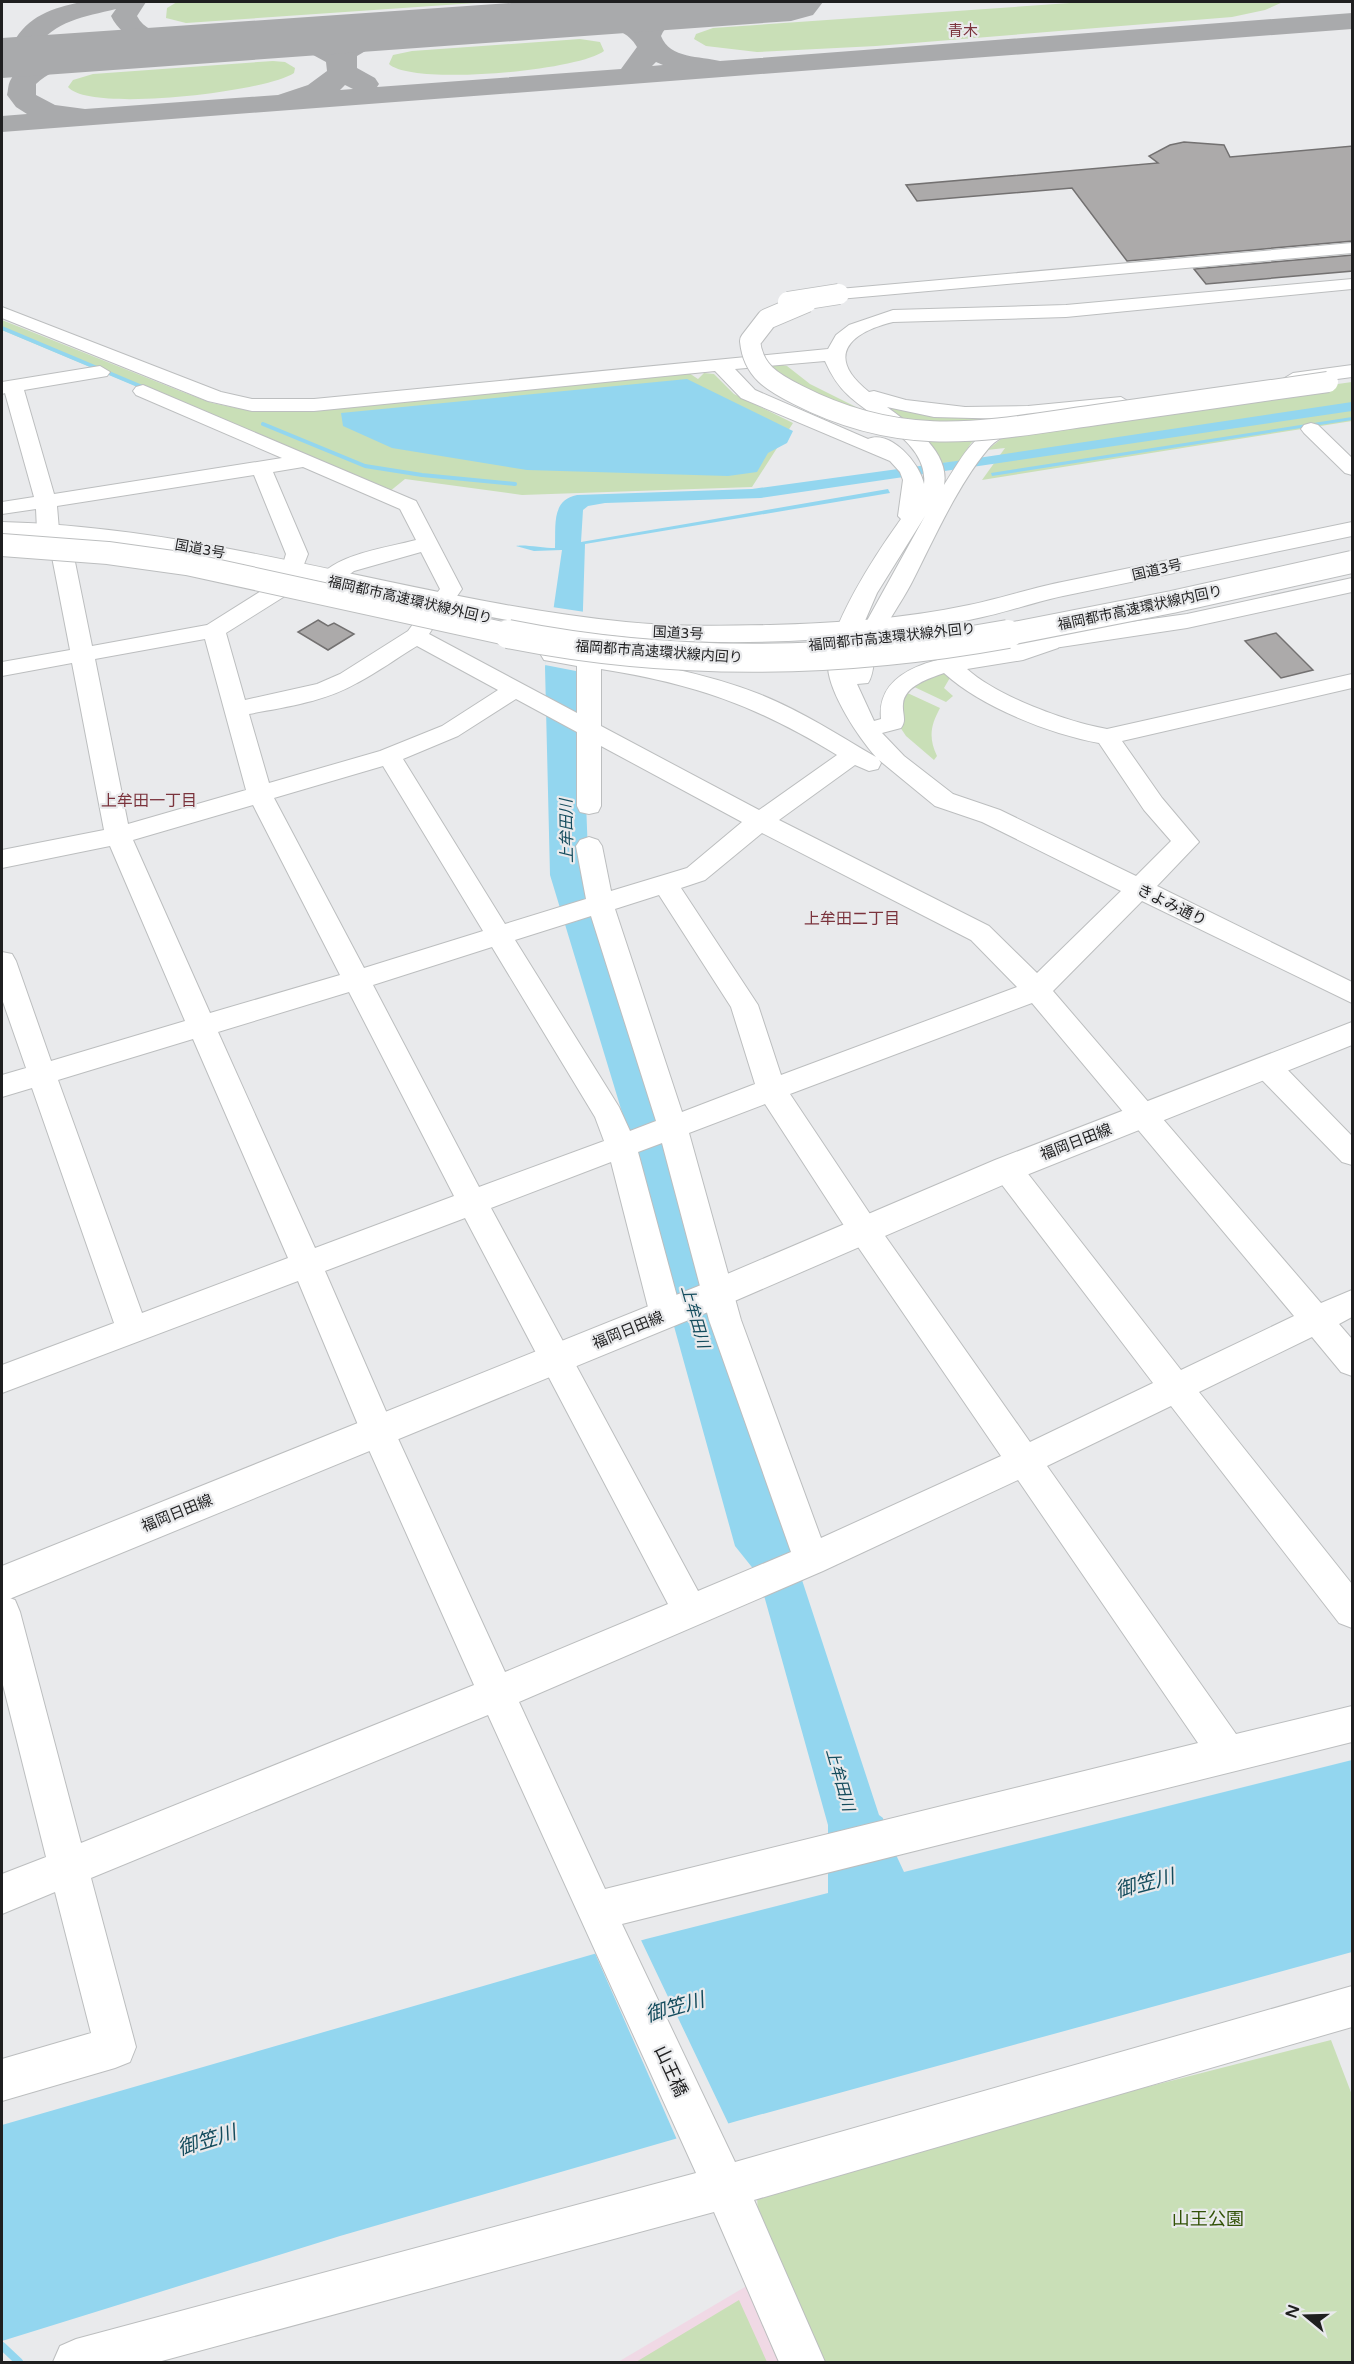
<svg xmlns="http://www.w3.org/2000/svg" width="1354" height="2364" viewBox="0 0 1354 2364" font-family="'Varela Round','Noto Sans JP',sans-serif">
  <style>
    .education { fill: #f0d9e5 }
    .green { fill: #c9dfb7 }
    .water { fill: #93d6ef }
    .pier { fill: #e9eaec }
    .lines { fill: none; stroke-linecap: round; stroke-linejoin: round }
    .stream-far1 { stroke: #93d6ef; stroke-width: 4 }
    .stream { stroke: #93d6ef; stroke-width: 8 }
    .taxiway { fill: #a9aaac; fill-rule: evenodd }
    .runway { fill: #a9aaac; fill-rule: evenodd }
    .building { fill: #acaaaa; stroke: #737171; stroke-width: 1.5 }
    .minor-casing { stroke: #bcbebf; stroke-width: 2 }
    .major-casing { stroke: #bcbebf; stroke-width: 2 }
    .highway-casing { stroke: #bcbebf; stroke-width: 2 }
    .minor { fill: #fff; fill-rule: evenodd }
    .major { fill: #fff; fill-rule: evenodd }
    .highway { fill: #fff; fill-rule: evenodd }
    .minor-bridge-casing { stroke: #bcbebf; stroke-width: 22; stroke-linecap: butt }
    .highway-bridge-far1-casing { stroke: #bcbebf; stroke-width: 24; stroke-linecap: butt }
    .highway-bridge-casing { stroke: #bcbebf; stroke-width: 30; stroke-linecap: butt }
    .minor-bridge { stroke: #fff; stroke-width: 20 }
    .highway-bridge-far1 { stroke: #fff; stroke-width: 22 }
    .highway-bridge { stroke: #fff; stroke-width: 28 }
    .labels { text-anchor: middle; dominant-baseline: central; stroke-width: 4.5; stroke-linejoin: round; paint-order: stroke }
    .far-street-label { font-size: 14px; fill: #1f1f20; stroke: #e9eaec }
    .far-quarter-label { font-size: 15px; fill: #7b333c; stroke: #e9eaec }
    .street-label { font-size: 15px; fill: #1f1f20; stroke: #e9eaec }
    .neighbourhood-label { font-size: 16px; fill: #7b333c; stroke: #e9eaec }
    .water-label { font-size: 16px; font-style: italic; fill: #144c5d; stroke: #e9eaec }
    .near-street-label { font-size: 18px; fill: #1f1f20; stroke: #e9eaec }
    .near-park-label { font-size: 18px; fill: #325207; stroke: #e9eaec }
    .near-water-label { font-size: 20px; font-style: italic; fill: #144c5d; stroke: #e9eaec }
  </style>
  <rect width="100%" height="100%" fill="#e9eaec"/>
  <path class="education" d="M750 2284 783 2362H618Z"/>
  <path class="green" d="M177 2H490L186 23 166 18 167 8Z
    M1084 2H1283L1265 10 1232 17 876 46 757 52 706 46 694 39 696 34 713 28Z
    M580 39 600 42 604 51C578 71 412 86 389 64L393 55 412 51Z
    M273 61 285 62 295 68 294 73C266 92 89 113 68 87L73 80 93 74Z
    M2 320 180 391 212 403 251 411H315L689 373 698 379 704 373 714 374 734 394 793 423 752 487 522 495 405 479 389 492 2 330Z
    M769 362 787 366 810 384 894 426 771 374Z
    M1352 382V421L982 480 1005 448 987 450 1013 430Z
    M877 405 1000 418 909 428Z
    M981 435 971 443 960 461 936 464 920 437Z
    M942 673 951 676 944 688 953 696 946 702 908 684Z
    M901 690 940 708C931 725 928 737 937 756L934 760 906 736 900 727Z
    M1331 2040 1352 2095V2362H824L758 2219 757 2194 772 2183Z
    M739 2300 767 2362H636Z"/>
  <path class="water" d="M687 379 793 431 787 443 768 453 757 472 728 476 527 470 392 448 343 426 341 413Z
    M1352 402V411L761 498 605 503 588 506 583 510 581 542 888 489 890 493 585 544 581 672 588 854 802 1580 879 1815 883 1818 885 1831 904 1872 1352 1760V1952L737 2121 340 2236 2 2341V2125L646 1939 828 1893V1825L765 1599 755 1571 735 1546 662 1283 628 1132 550 875 545 667 562 550 534 551 516 546C523 544 543 548 555 548 556 526 551 500 577 495L752 489 978 458Z
    M1352 417V420L992 476 991 473Z"/>
  <path class="pier" d="M552 607 585 612V655L581 672 545 665 547 649 544 648Z
    M640 1938 730 2127 678 2142 594 1951Z"/>
  <g class="lines">
    <path class="stream-far1" d="M2 328 147 389
      M263 424 365 466 422 475 515 484"/>
    <path class="stream" d="M2 2346 19 2362"/>
    <path class="taxiway" d="M81 2H146L137 16C150 42 192 33 215 38L219 44 215 50C182 58 127 50 111 16L116 9C84 17 55 20 35 49L26 51 17 49 13 43C28 16 52 8 81 2Z
      M692 2H720L724 7 720 12C701 17 670 14 661 36 670 59 700 56 720 61L1352 13V29L2 132V116L27 114 16 107 7 95C8 91 8 85 10 81 22 55 88 39 113 45L117 51 113 57C86 64 59 63 36 84V95L55 105 85 109 278 95 308 85 327 71 326 62 302 49 250 46 246 40 250 34C277 28 313 31 337 45 360 32 393 17 419 23L423 29 419 35 379 43 357 56V68L375 78 379 84 377 87 621 69 637 47C621 17 575 30 549 24L545 18 549 12 596 11 642 23 656 11ZM656 62 663 65 652 66ZM345 85 353 89 340 90Z"/>
    <path class="runway" d="M526 2H823L813 15 791 21 2 78V38Z"/>
  </g>
  <path class="building" d="M1184 142 1224 145 1230 157 1353 146V241L1127 261 1072 188 917 201 906 185 1158 163 1149 156 1170 145Z
    M1353 255V271L1206 284 1194 269Z
    M318 620 328 626 334 623 354 634 328 650 298 632Z
    M1276 633 1313 670 1281 678 1245 641Z"/>
  <g class="lines">
    <defs>
      <path id="minor" d="M1352 243V253L839 299 810 306 801 301 804 297 839 289Z
        M1352 279V289L1066 317 893 322C848 333 825 357 869 392L874 391 906 400 965 407 1028 406 1121 397 1131 403 1121 409 1027 418 1030 422 1027 426C1014 432 997 437 988 449 958 484 932 543 911 584 901 603 888 620 879 640 873 653 875 674 868 683L857 684 874 721 881 719C875 656 970 655 1013 648 1029 645 1042 634 1058 638L1061 643 1058 648 1023 660 967 669C997 696 1066 722 1107 729L1352 674V688L1122 741 1162 798 1199 842 1157 886 1352 982V1003L1142 901 1053 991 1321 1303 1352 1290V1317L1339 1324 1352 1339V1376L1341 1372 1312 1337 1199 1392 1352 1584V1628L1339 1623 1171 1406 1047 1466 1236 1734 1352 1706V1742L622 1924 735 2162 1352 1986V2027L754 2200 825 2362H779L714 2212 158 2362H53L60 2346 76 2339 696 2173 488 1715 91 1878 136 2047 130 2062 115 2068 2 2101V2059L91 2033 55 1892 2 1914V1874L46 1857 2 1681V1595L15 1600 20 1612 81 1843 474 1685 361 1432 298 1281 2 1393V1365L114 1323 32 1088 2 1097V1075L26 1068 2 999V952L12 954 16 961 51 1061 185 1021 110 846 2 868V850L104 830 72 663 2 676V662L70 650 52 557 55 552H71L74 557 92 646 207 625 269 586H285L288 591 285 596 226 633 245 700 317 684 340 674 408 631 416 620H432L435 625 429 634 577 713V666L544 660 541 655 544 650 552 648C622 659 693 668 759 694 800 710 838 735 876 757 858 737 830 694 828 668 826 629 878 551 901 519L898 516 903 480 900 472 890 461 741 398 715 371 314 411H252L208 401 2 318V307L221 392 252 399H314L828 349 836 335 849 325 893 310 1066 305ZM825 361C831 374 837 385 848 395 873 419 929 443 924 484 920 463 890 429 868 439L755 390 735 369ZM887 407 934 417 1011 419C970 438 968 448 944 485 950 451 911 425 887 407ZM925 516 858 637 877 593ZM205 639 246 790 128 824 95 659ZM417 646 498 690 442 726 380 751 269 783 249 714C285 707 324 702 357 683 378 672 397 658 417 646ZM601 669C695 684 755 705 837 755L759 810 601 726ZM944 673C981 707 1050 734 1099 743L1144 810 1171 841 1136 876 1000 810 953 794 904 756 882 733 901 728C907 720 902 714 903 704 904 686 930 678 944 673ZM516 699 577 732V806L580 812 589 814 598 812 601 806V746L742 822 687 868 611 891 602 846 598 840 589 837 580 840 576 846 586 899 505 924 403 759 458 736ZM879 760 935 806 982 822 1121 891 1037 973 989 926 779 820 855 765 869 771 878 769 881 763ZM383 766 483 931 364 968 274 798ZM253 805 340 975 210 1013 133 840ZM762 833 971 940 1017 987 781 1075 758 1005 681 888 705 880ZM659 895 731 1007 755 1084 682 1112 615 909ZM591 916 656 1121 630 1131 619 1107 515 940ZM492 947 595 1117 604 1141 479 1187 373 985ZM349 992 454 1196 315 1248 218 1032ZM1032 1003 1294 1316 1181 1370 1018 1161 1007 1157 996 1161 992 1169 996 1177 1153 1383 1030 1442 876 1223 790 1094ZM193 1039 288 1258 142 1313 58 1080ZM765 1104 854 1241 1001 1456 821 1538 741 1320 689 1133ZM662 1143 709 1320 791 1552 698 1591 491 1208 611 1162 650 1315 655 1324 666 1328 677 1324 682 1315 638 1152ZM465 1218 668 1604 505 1672 395 1432 325 1271ZM1018 1480 1198 1743 605 1889 519 1702 823 1571Z
        M1352 365V377L1293 385 1283 379 1293 373Z
        M100 366 110 372 107 376 24 390 54 494 282 458 136 395 133 391 136 387 143 385 416 501 462 589 450 606H434L431 601 440 589 421 552 354 571 339 582H323L320 577C336 554 390 547 416 540L400 509 303 467 273 472 308 554 301 572H285L282 567 286 554 254 475 57 506 59 530 56 535H40L37 530 36 509 2 514V502L34 497 5 393 2 394V382Z
        M1311 423 1318 425 1352 458V475L1345 473 1304 433 1301 429 1304 425Z
        M1268 1057 1278 1060 1352 1136V1165L1342 1162 1258 1076 1254 1068 1258 1060Z"/>
      <path id="major" d="M1352 1022V1045L1019 1178 730 1303 2 1602V1566L706 1283 995 1160Z"/>
      <path id="highway" d="M2 522C214 527 416 601 626 622 674 627 722 626 770 625 837 623 904 619 969 605 1000 599 1031 588 1062 582 1159 562 1255 542 1352 522V536C1256 556 1159 576 1063 596 1031 603 1001 614 969 620 864 641 733 648 626 637 416 616 215 541 2 536Z
        M1352 578V592L1187 628 967 661 958 658 954 653 958 648 967 645 1187 614Z"/>
    </defs>
    <use href="#minor" class="minor-casing"/>
    <use href="#major" class="major-casing"/>
    <use href="#highway" class="highway-casing"/>
    <use href="#minor" class="minor"/>
    <use href="#major" class="major"/>
    <use href="#highway" class="highway"/>
    <defs>
      <path id="minor-bridge" d="M788 302 839 294
        M807 302 767 319 750 341C753 371 772 382 798 395 907 451 989 430 1103 414 1178 404 1253 392 1328 382"/>
      <path id="highway-bridge-far1" d="M2 545 108 553 187 564 516 636
        M999 636 1172 602 1352 562"/>
      <path id="highway-bridge" d="M508 634C673 667 843 664 1008 634"/>
    </defs>
    <use href="#minor-bridge" class="minor-bridge-casing"/>
    <use href="#highway-bridge-far1" class="highway-bridge-far1-casing"/>
    <use href="#highway-bridge" class="highway-bridge-casing"/>
    <use href="#minor-bridge" class="minor-bridge"/>
    <use href="#highway-bridge-far1" class="highway-bridge-far1"/>
    <use href="#highway-bridge" class="highway-bridge"/>
  </g>
  <g class="labels">
    <g class="far-street-label">
      <text transform="translate(200 549) rotate(10)">国道3号</text>
      <text transform="translate(1157 570) rotate(-13)">国道3号</text>
      <text transform="translate(410 600) rotate(13)">福岡都市高速環状線外回り</text>
      <text transform="translate(1140 608) rotate(-12)">福岡都市高速環状線内回り</text>
      <text transform="translate(678 633) rotate(3)">国道3号</text>
      <text transform="translate(892 637) rotate(-6)">福岡都市高速環状線外回り</text>
      <text transform="translate(659 652) rotate(4)">福岡都市高速環状線内回り</text>
    </g>
    <g class="far-quarter-label">
      <text x="963" y="31">青木</text>
    </g>
    <g class="street-label">
      <text transform="translate(1172 905) rotate(26)">きよみ通り</text>
      <text transform="translate(1076 1142) rotate(-21)">福岡日田線</text>
      <text transform="translate(628 1330) rotate(-22)">福岡日田線</text>
      <text transform="translate(177 1513) rotate(-22)">福岡日田線</text>
    </g>
    <g class="neighbourhood-label">
      <text x="149" y="801">上牟田一丁目</text>
      <text x="852" y="919">上牟田二丁目</text>
    </g>
    <g class="water-label">
      <text transform="translate(567 831) rotate(-91)">上牟田川</text>
      <text transform="translate(695 1317) rotate(74)">上牟田川</text>
      <text transform="translate(840 1780) rotate(74)">上牟田川</text>
    </g>
    <g class="near-street-label">
      <text transform="translate(671 2071) rotate(65)">山王橋</text>
    </g>
    <g class="near-park-label">
      <text x="1208" y="2219">山王公園</text>
    </g>
    <g class="near-water-label">
      <text transform="translate(1145 1884) rotate(-15)">御笠川</text>
      <text transform="translate(675 2008) rotate(-16)">御笠川</text>
      <text transform="translate(207 2141) rotate(-17)">御笠川</text>
    </g>
  </g>
  <rect width="1354" height="2364" fill="none" stroke="#1f1f20" stroke-width="6"/>
  <g transform="translate(1306 2316) rotate(289)" stroke="#e9eaec" stroke-width="4.5" paint-order="stroke">
  <path d="M0-4.5L10 22L0 15L-10 22Z" fill="#1f1f20"/>
  <text y="-9" font-size="16" font-weight="bold" text-anchor="middle" fill="#1f1f20">N</text>
  </g>
</svg>
